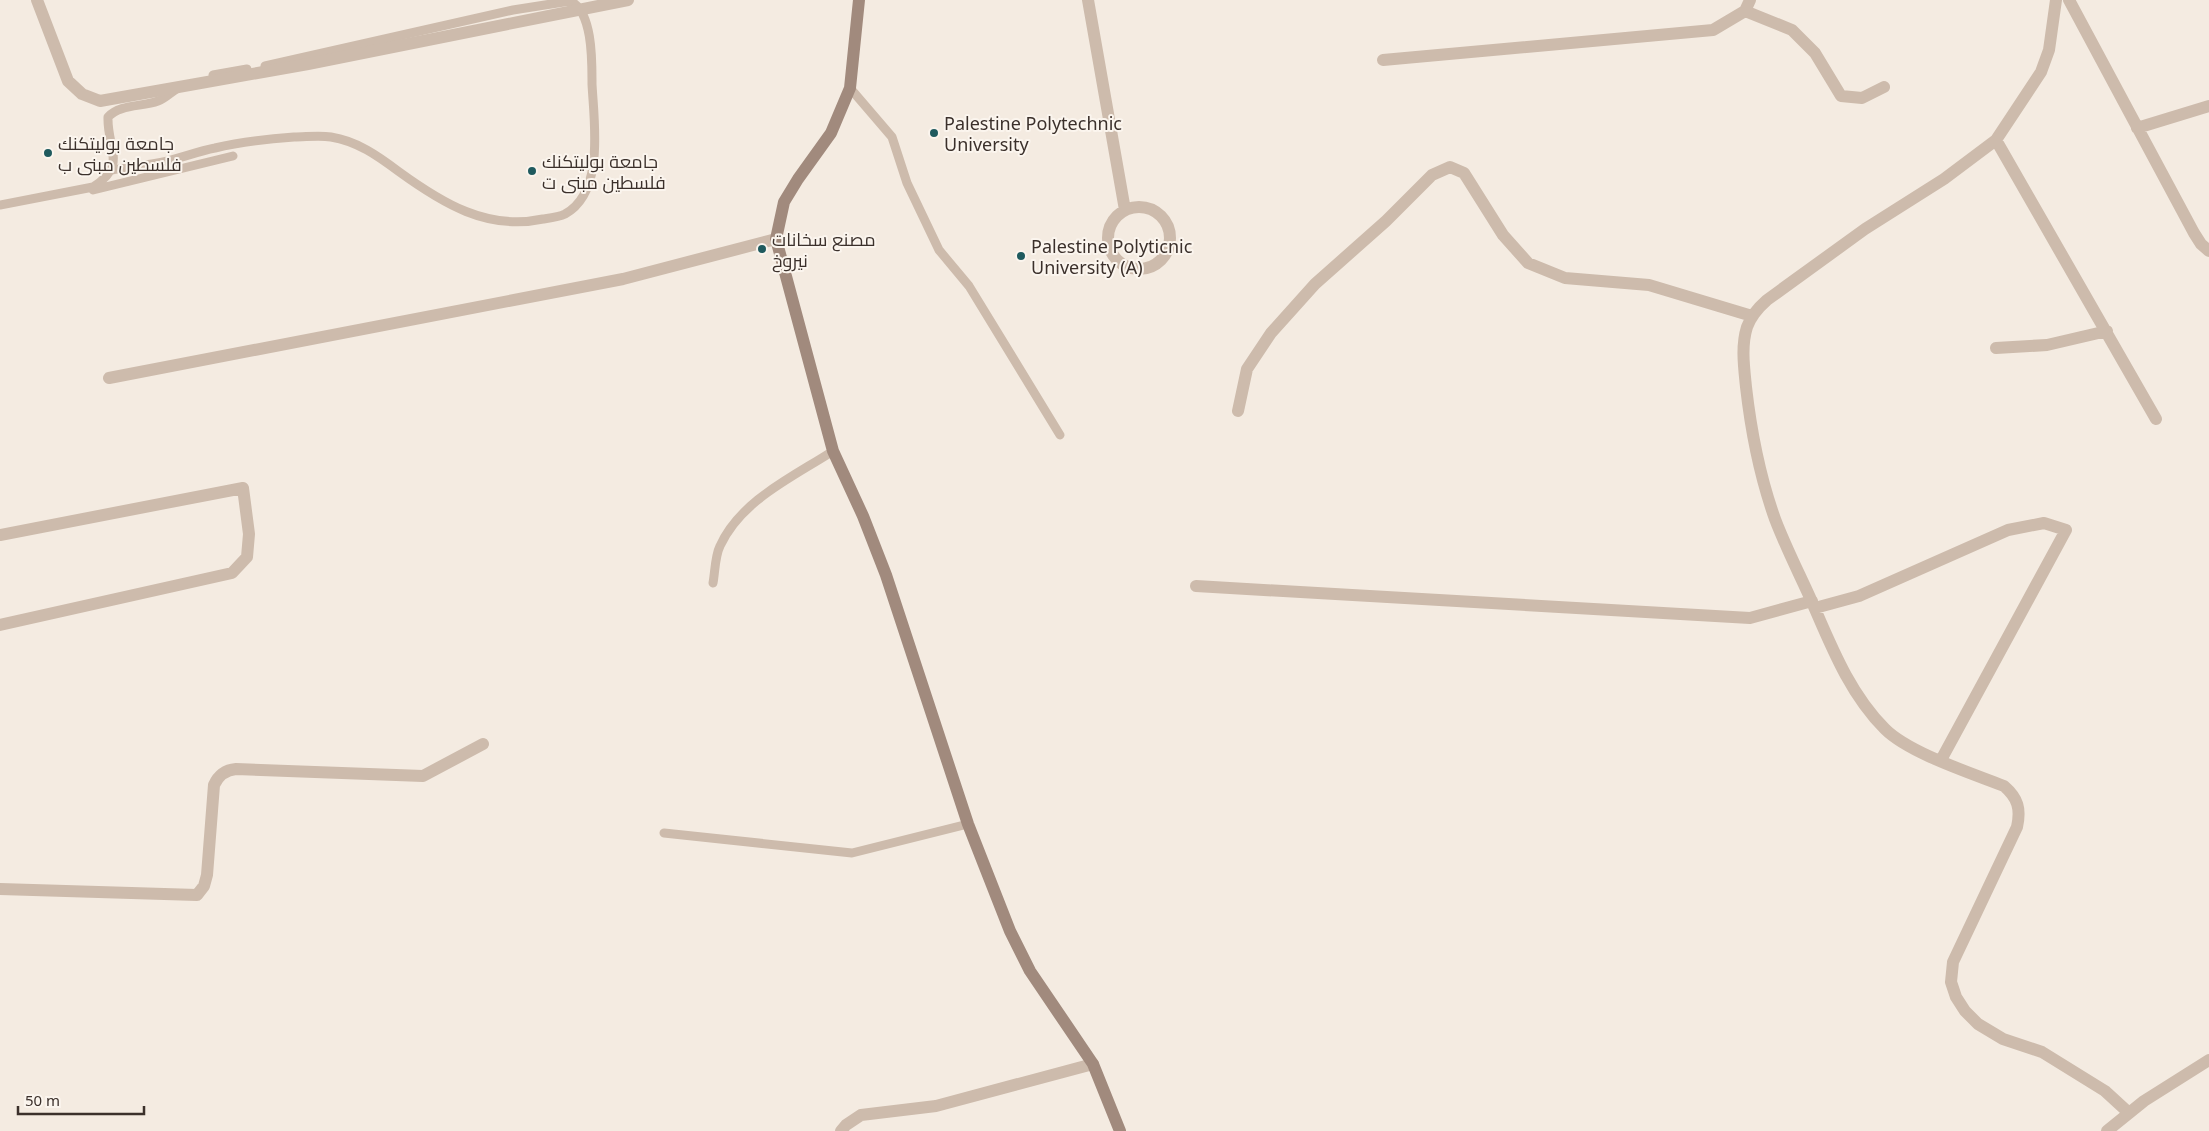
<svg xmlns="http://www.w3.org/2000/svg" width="2209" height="1131" viewBox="0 0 2209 1131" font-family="'Noto Sans',Cairo,sans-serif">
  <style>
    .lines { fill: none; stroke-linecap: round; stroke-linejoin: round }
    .lane { stroke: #cdbbac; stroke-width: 9 }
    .street { stroke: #cdbbac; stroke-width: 12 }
    .secondary { stroke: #a18a7d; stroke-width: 12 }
    .poi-dot { fill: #1f5a5e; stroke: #fbf5ee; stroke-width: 2 }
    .labels { text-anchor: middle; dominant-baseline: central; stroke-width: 4; stroke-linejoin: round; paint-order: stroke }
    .poi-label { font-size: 18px; fill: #3b302b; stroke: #fbf5ee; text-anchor: start }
  </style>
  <rect width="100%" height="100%" fill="#f4ebe1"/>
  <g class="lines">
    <path class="lane" d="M213 75 247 69
      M850 88 892 137 907 183 939 250 969 286 1060 435
      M112 170C131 167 149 165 168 161 184 157 199 151 215 148 241 142 267 139 294 137 306 137 319 135 331 137 357 141 378 156 398 171 442 203 487 231 543 219 550 218 559 217 565 214 605 192 594 123 592 84 592 62 593 11 570 1L513 10 265 66
      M93 190 233 156
      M0 205 93 187C128 165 107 149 108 117 120 104 142 107 158 101 166 98 171 92 178 88
      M713 583C715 572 715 556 720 546 741 500 793 477 833 451
      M664 833 852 853 968 824"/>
    <path class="street" d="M37 0 68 81 82 94 100 101 308 64 628 0
      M1088 0 1125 210
      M2056 0 2049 50 2041 72 1996 140 1944 179 1865 229 1767 300C1759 307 1751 316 1747 327 1741 346 1744 367 1746 387 1751 431 1760 477 1775 519 1786 548 1800 575 1812 602 1832 648 1850 694 1885 729 1909 753 1971 773 2004 786 2018 798 2021 809 2017 827L1953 962 1951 982 1956 997 1965 1011 1978 1024 2003 1039 2042 1052 2105 1091 2129 1113
      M2069 0 2194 233 2201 244 2209 251
      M1745 11 1792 30 1815 53 1841 96 1862 98 1884 87
      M1383 60 1713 30 1745 11 1750 0
      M2137 128 2209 106
      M1996 140 2156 419
      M1108 238a31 31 0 1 1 62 0a31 31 0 1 1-62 0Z
      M1996 348 2047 345 2107 331
      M109 378 623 279 776 239
      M1238 411 1247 369 1271 333 1315 284 1386 221 1432 175 1450 167 1464 173 1503 235 1528 263 1565 278 1649 285 1752 316
      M0 535 243 488 249 534 247 557 232 573 0 625
      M1196 586 1750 618 1812 601
      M1815 608 1859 596 2008 530 2044 523 2066 530 1941 760
      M0 889 197 895 204 886 207 875 214 785C218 776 225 770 236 769L423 776 483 744
      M841 1131 846 1125 861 1115 936 1106 1093 1064
      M2107 1131 2144 1101 2209 1060"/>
    <path class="secondary" d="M859 0 850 88 831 133 798 179 784 202 776 239 833 451 863 516 886 575 968 824 1010 931 1030 971 1093 1064 1120 1131"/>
  </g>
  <g class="poi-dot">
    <circle cx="934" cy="133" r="5"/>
    <circle cx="48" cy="153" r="5"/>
    <circle cx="532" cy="171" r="5"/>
    <circle cx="762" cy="249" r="5"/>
    <circle cx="1021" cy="256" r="5"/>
  </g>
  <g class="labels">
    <g class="poi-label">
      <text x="944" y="123">Palestine Polytechnic<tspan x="944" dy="21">University</tspan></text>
      <text x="58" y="143">جامعة بوليتكنك<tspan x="58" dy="21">فلسطين مبنى ب</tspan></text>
      <text x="542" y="161">جامعة بوليتكنك<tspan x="542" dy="21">فلسطين مبنى ت</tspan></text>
      <text x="772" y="239">مصنع سخانات<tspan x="772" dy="21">نيروخ</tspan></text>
      <text x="1031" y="246">Palestine Polyticnic<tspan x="1031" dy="21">University (A)</tspan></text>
    </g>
  </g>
  <path d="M18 1106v8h126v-8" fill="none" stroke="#3b302b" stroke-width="2.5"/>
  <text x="25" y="1106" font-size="15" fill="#3b302b" stroke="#fbf5ee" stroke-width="4" paint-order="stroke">50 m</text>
</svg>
